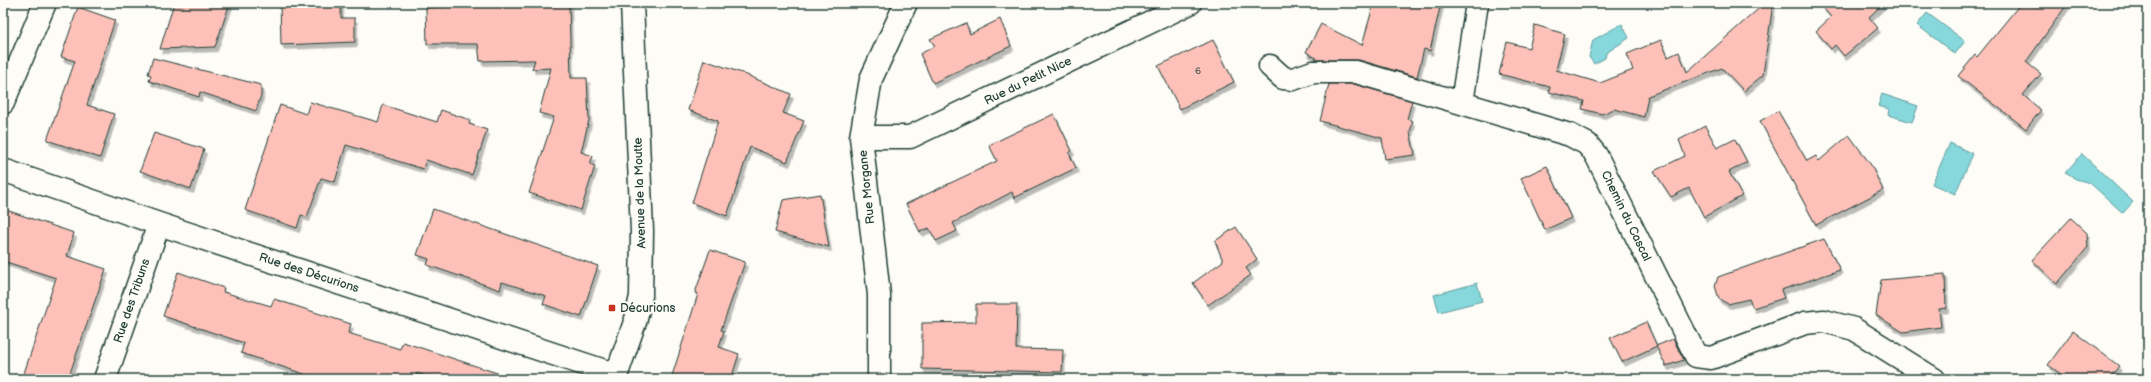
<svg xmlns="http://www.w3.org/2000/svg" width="2151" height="382" viewBox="0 0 2151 382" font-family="'Balsamiq Sans',sans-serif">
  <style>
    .water { fill: #87d8dd; stroke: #5d9a99 }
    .building { fill: #fdc1b9; stroke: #1f3d34; filter: url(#shadow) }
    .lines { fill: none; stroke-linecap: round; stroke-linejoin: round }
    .minor-casing { stroke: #1f3d34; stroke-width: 25 }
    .minor { stroke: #fdfcf7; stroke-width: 22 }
    .poi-dot { fill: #c8321e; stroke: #fdfcf7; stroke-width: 1.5 }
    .labels { text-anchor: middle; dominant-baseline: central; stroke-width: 4; stroke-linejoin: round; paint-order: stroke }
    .number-label { font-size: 10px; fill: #565e55 }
    .street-label { font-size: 12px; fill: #1f3d34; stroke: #fdfcf7 }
    .poi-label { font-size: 12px; fill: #1f3d34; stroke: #fdfcf7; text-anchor: start }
  </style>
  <defs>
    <filter id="shadow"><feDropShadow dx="2.5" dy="4.5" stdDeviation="0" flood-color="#0004"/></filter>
  </defs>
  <rect width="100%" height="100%" fill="#fdfcf7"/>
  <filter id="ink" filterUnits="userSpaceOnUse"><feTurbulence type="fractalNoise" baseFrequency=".025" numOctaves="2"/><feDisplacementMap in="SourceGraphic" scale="8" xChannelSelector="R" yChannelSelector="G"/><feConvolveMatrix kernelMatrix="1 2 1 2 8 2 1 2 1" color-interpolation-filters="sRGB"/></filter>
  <g filter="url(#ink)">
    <path class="water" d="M1927 13 1965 41 1955 54 1917 25Z
      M1622 24 1629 38 1606 53 1605 58 1594 64 1589 57 1593 40Z
      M1882 94 1918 106 1912 122 1888 115 1889 109 1878 106Z
      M1950 143 1973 154 1955 194 1932 184Z
      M2082 154 2133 202 2123 213 2090 183 2076 179 2065 173Z
      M1477 283 1482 301 1439 312 1434 295Z"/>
    <path class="building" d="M174 3H230L215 47 160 49Z
      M280 3 341 4V18H355V42L281 45Z
      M445 3H569L571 78H587L589 120 581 152 593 156 590 164 595 166 581 210 529 193 554 117 539 113 551 68 532 69 535 60 480 61 478 44H427L426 8 445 7Z
      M1374 3H1441L1430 51 1424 49 1417 77 1359 60H1315L1316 58 1306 52 1321 24 1362 45Z
      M1765 3H1773L1763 75 1744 91 1722 68 1648 96 1644 117 1614 109 1602 114 1582 109 1584 101 1549 92 1550 87 1499 74 1507 42 1529 48 1535 25 1565 34 1556 70 1600 83 1633 70 1627 54 1661 40 1668 57 1679 52 1687 72Z
      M1819 3H1884L1869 17 1878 28 1844 56 1835 45 1831 49 1816 31 1831 17Z
      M2021 3H2068L2026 62 2041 74 2023 95 2041 110 2026 129 1958 76 1975 55 1977 57Z
      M78 7 115 20 87 105 114 114 100 158 47 140 75 61 61 57Z
      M1000 19 1011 46 933 83 920 54 935 46 930 39 966 23 970 34Z
      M1213 40 1234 82 1180 109 1158 66Z
      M153 58 261 85V95L256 111 200 92 199 97 149 81 151 75 148 74Z
      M704 60 742 73 791 94 783 113 804 121 787 162 750 147 727 216 692 203 718 121 688 110Z
      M1329 84H1354L1412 101 1407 119 1413 121 1410 132 1415 155 1385 159 1382 138 1320 121Z
      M310 102 378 122 383 105 437 122 441 110 470 120 469 124 487 130 472 175 426 160 423 169 346 145 335 182 321 178 307 217 301 215 297 228 245 210 280 105 306 114Z
      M1778 111 1807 161 1816 156 1819 161 1849 135 1871 165 1883 190 1816 225 1760 121Z
      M1054 114 1072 151 1069 153 1076 168 1014 198 1012 192 953 223 957 231 936 241 929 228 920 232 906 204 997 161 989 145Z
      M1705 126 1717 148 1735 139 1747 162 1729 172 1742 196 1704 217 1689 188 1671 197 1654 171 1685 156 1679 140Z
      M154 133 204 149 191 189 140 171Z
      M1547 166 1571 218 1545 230 1521 178Z
      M820 194 829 247 775 232 783 200Z
      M3 209 74 233 67 256 106 269 68 379H22L56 278 3 261Z
      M433 209 598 266 581 317 543 304 546 296 502 282 500 290 427 265 429 259 417 255Z
      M2071 218 2087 233 2088 247 2057 284 2032 260Z
      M1236 227 1257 259 1246 268 1251 275 1208 305 1193 283 1223 261 1215 241Z
      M1824 239 1840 270 1781 290 1784 298 1753 308 1749 299 1728 304 1719 299 1715 286 1718 277Z
      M710 250 745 262 721 330 724 331 719 347 739 354 731 379H671L698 294 695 293Z
      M178 272 224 288 223 292 271 306 274 299 351 324 348 333 400 349 403 342 503 375 502 379H435L417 373 415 379H319L241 353 244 343 163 316Z
      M1945 274 1946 308 1939 309 1941 327 1903 332 1876 315 1881 280Z
      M976 304H1017L1016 349 1063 350 1062 372 922 369V323L976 322Z
      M1646 322 1657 346 1622 362 1610 338Z
      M2073 331 2119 366 2109 379H2068L2048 365Z
      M1673 339 1684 360 1666 366 1656 346Z"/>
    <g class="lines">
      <defs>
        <path id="minor" d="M1270 66 1283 78 1293 79 1313 72H1356L1570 135 1587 144 1596 155 1696 356 1711 358 1805 323 1824 321 1854 329 1934 379
          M3 103 45 3
          M1462 103 1477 3
          M861 137H910L1190 3
          M3 170 159 224 617 375
          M105 379 159 224
          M615 379 636 319 641 296 642 231 632 3
          M879 379V295L861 137 871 79 906 3"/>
      </defs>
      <use href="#minor" class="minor-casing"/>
      <use href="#minor" class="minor"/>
    </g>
  </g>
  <rect class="poi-dot" x="608" y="304" width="8" height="8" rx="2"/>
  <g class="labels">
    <g class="number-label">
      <text x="1198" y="71">6</text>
    </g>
    <g class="street-label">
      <text transform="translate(1028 81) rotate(-26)">Rue du Petit Nice</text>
      <text transform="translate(867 187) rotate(-96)">Rue Morgane</text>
      <text transform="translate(640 193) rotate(-92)">Avenue de la Moutte</text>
      <text transform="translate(1626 216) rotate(64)">Chemin du Cascal</text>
      <text transform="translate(309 273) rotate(18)">Rue des Décurions</text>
      <text transform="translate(132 301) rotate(-71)">Rue des Tribuns</text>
    </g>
    <g class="poi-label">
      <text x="620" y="308">Décurions</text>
    </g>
  </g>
  <rect width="2151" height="382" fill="none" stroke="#fdfcf7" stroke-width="16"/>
  <rect x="8" y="8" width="2135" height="366" fill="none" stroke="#1f3d34" stroke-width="1.5" filter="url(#ink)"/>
</svg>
